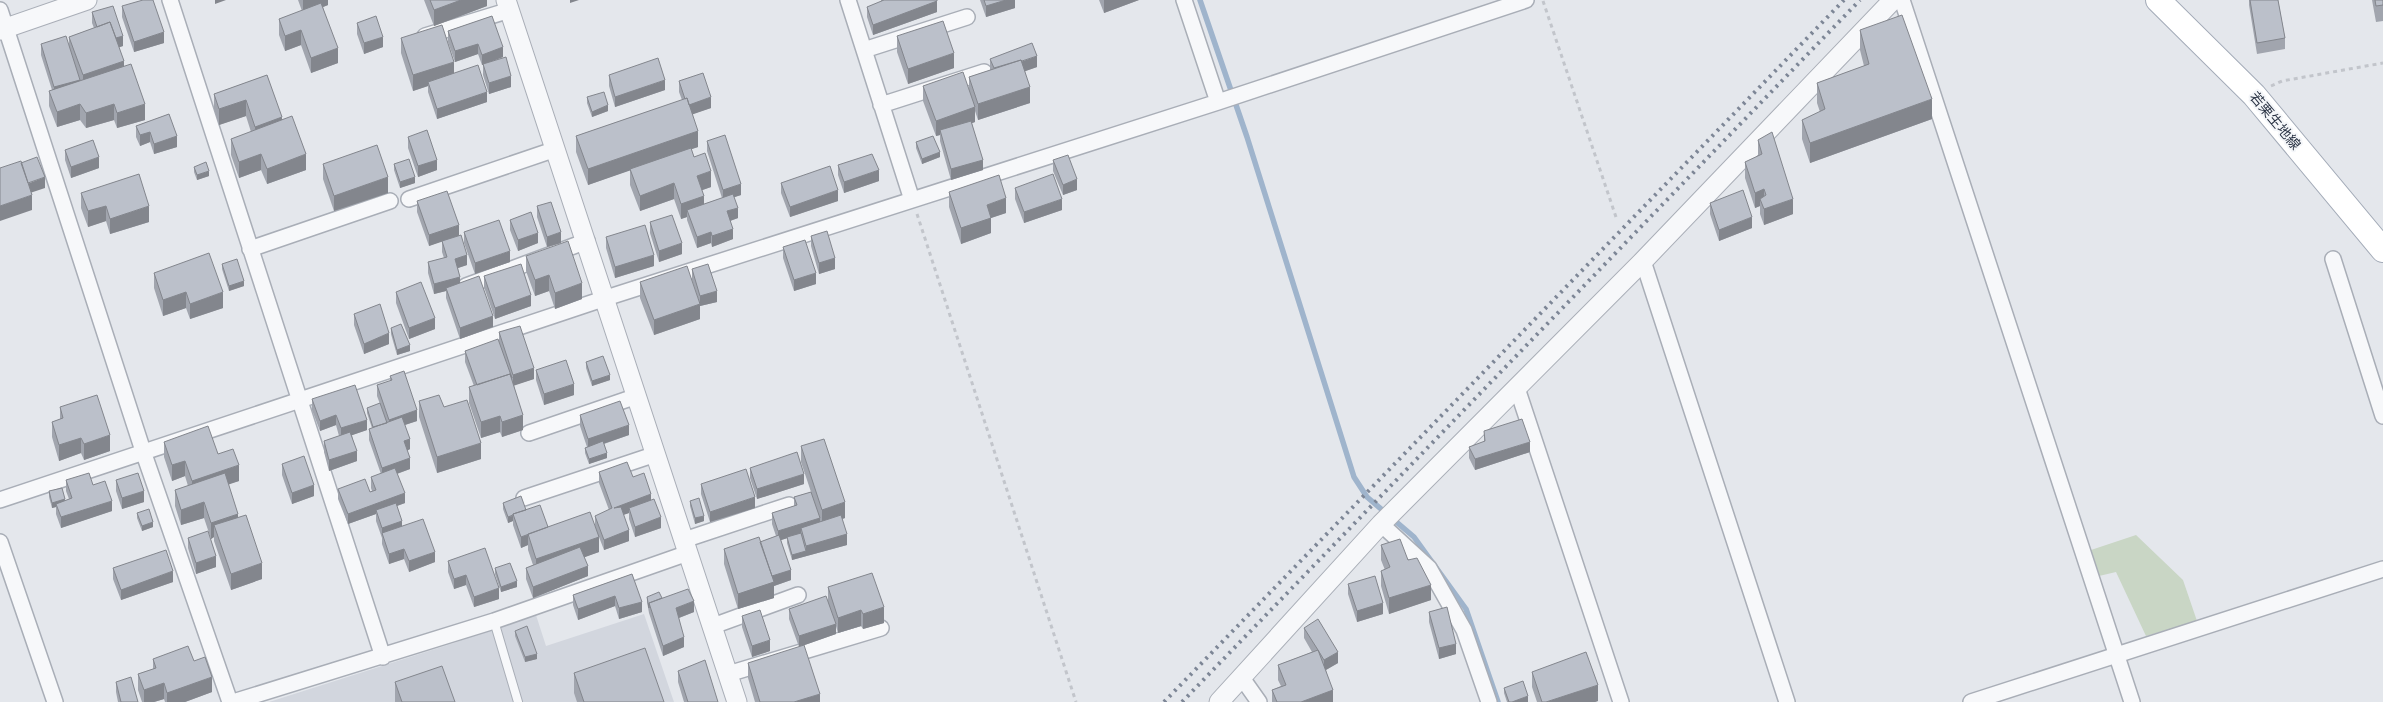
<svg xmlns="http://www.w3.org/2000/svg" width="2383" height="702" viewBox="0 0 2383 702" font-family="'Fira Sans Condensed','Noto Sans JP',sans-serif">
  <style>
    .built { fill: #d2d6de }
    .green { fill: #c9d6c5 }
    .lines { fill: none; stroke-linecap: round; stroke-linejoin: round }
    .stream { stroke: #9fb4cc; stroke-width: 5.5 }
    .service-casing { stroke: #a9aeb7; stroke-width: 10 }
    .minor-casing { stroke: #a9aeb7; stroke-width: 18 }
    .tertiary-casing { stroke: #a9aeb7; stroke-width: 21 }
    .primary-casing { stroke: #a3abb8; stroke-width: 26 }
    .path { stroke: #c2c5cb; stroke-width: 3; stroke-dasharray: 4 4; stroke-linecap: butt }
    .service { stroke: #f7f8fa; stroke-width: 8 }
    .minor { stroke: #f7f8fa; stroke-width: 15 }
    .tertiary { stroke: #f7f8fa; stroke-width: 19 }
    .primary { stroke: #fff; stroke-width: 24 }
    .rail { stroke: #7d8696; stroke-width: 4; stroke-dasharray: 2.5 5; stroke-linecap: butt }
    .wall { fill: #a1a5ae }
    .shaded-wall { fill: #83868d }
    .building { fill: #bbc0ca; stroke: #83868d }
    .labels { text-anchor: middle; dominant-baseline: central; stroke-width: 4; stroke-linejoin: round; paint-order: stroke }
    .street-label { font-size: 14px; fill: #2b3445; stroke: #f4f6f9 }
  </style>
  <rect width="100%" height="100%" fill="#e4e7ec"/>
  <path class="built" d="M535 612 546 646 644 614 674 702H269L454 643Z"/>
  <path class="green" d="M2136 535 2183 580 2197 621 2146 636 2116 572 2099 576 2091 550Z"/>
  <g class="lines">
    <path class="stream" d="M1200 0 1247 137 1354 477 1367 497 1414 537 1466 609 1498 702"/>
    <defs>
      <path id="service" d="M494 621 518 702"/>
      <path id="minor" d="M170 0 383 657
        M848 0 912 200
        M1184 0 1218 102
        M1902 0 2132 702
        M0 10 144 454 230 702
        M425 36 510 10
        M864 50 967 17
        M881 105 984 72
        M409 199 556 149
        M250 249 390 201
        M2333 259 2383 416
        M1643 261 1787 702
        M466 286 587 241
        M1517 388 1621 702
        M529 433 637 396
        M524 498 656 454
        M0 500 606 298 1218 102 1526 0
        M1381 524 1429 568 1464 630 1489 702
        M684 540 789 505
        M0 542 55 702
        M713 626 798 595
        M728 674 881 628
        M1242 678 1259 702
        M233 702 494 621 688 553
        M1971 702 2383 569"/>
      <path id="tertiary" d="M506 0 737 702
        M0 30 87 0
        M1219 702 1381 524 1643 261 1893 0"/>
      <path id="primary" d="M2158 0 2254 95 2383 250"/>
    </defs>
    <use href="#service" class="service-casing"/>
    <use href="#minor" class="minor-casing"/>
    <use href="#tertiary" class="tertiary-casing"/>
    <use href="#primary" class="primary-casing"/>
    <path class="path" d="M1543 1 1617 220
      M2271 86 2282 81 2383 63
      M917 214 1076 702"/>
    <use href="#service" class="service"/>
    <use href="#minor" class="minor"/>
    <use href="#tertiary" class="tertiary"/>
    <use href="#primary" class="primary"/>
    <path class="rail" d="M1164 702 1844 0
      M1182 702 1860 0"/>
  </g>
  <path class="wall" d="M298 0H328V5L323 7 338 63 311 73 301 45 285 51 279 35V19L302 11Z
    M424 0H487V6L434 26Z
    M881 0H937V12L873 35 867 17V7L881 2Z
    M980 0H1015V8L986 17Z
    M1099 0H1139L1104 13Z
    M2249 0H2278L2285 38V49L2257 54 2249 5Z
    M2372 0H2383V21L2376 22Z
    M122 6 164 43 134 52 122 17Z
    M92 12 123 46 119 47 124 66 145 120 117 128 114 120 86 128 80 120 57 127 49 106V91L52 90 41 55V44L69 46V37L94 28 92 23Z
    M492 16 503 57 488 63 511 87 489 94 483 75V65H482L478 54 455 62 448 42V31Z
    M357 23 383 47 364 54 357 34Z
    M1860 30 1932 119 1810 163 1802 139V120L1820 112 1817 103V83L1864 66 1860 50Z
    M897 36 954 68 908 84 897 52Z
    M401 38 454 73 487 102 437 119 428 92V86L413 91 401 53Z
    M990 59 1037 67 1025 71 1030 103 978 120 975 111V122L972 123 983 170 951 180 940 141V135L936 136 923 101V86L969 89V77L990 70Z
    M267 75 282 120 306 170 267 184 261 170 239 178 231 155V139L251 132 246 116 219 125 214 109V94Z
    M609 75 665 90 615 107 609 86Z
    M679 81 711 108 692 114 698 147 691 149 694 157 711 187 702 190 704 204 722 198 707 151V141L741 195 734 197 738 218 730 221 733 239 712 247 711 243 697 248 687 220V217L681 219 674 199 640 211 630 185V170L588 185 576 152V136L682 100 679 92Z
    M587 97 608 111 592 117 587 103Z
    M169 114 177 147 154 154 150 142 140 146 136 137V126Z
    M408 137 437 170 418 177 408 148Z
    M1758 140 1793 214 1764 225 1760 214V206L1755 208 1745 178V162L1758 156Z
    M916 142 940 157 922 164 916 148Z
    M65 150 99 168 71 178 65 160Z
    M1053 160 1077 190 1063 195 1053 171Z
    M323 164 388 193 334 211 323 179Z
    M394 164 415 183 400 188 394 170Z
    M838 165 879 181 844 193 838 175Z
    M194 167 209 176 197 180 194 172Z
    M781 183 838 201 790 217 781 193Z
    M1015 188 1062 210 1024 223 1015 199Z
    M949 192 1006 213 991 218V233L961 244 949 207Z
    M81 193 149 222 110 234 106 221 88 227 81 208Z
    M417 201 459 236 467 265 458 268 460 283 493 327 460 339 446 298V291L434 294 428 273V262L444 258 442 252V241L429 246 417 212Z
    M1710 203 1752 228 1719 241 1710 214Z
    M537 206 561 243 547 247 537 217Z
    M510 220 538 243 518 251 510 230Z
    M650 222 682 254 659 262 650 233Z
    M464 232 510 262 475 274 464 243Z
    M811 236 835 269 819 274 811 246Z
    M606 237 654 266 615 278 606 248Z
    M783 247 816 284 794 291 783 258Z
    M526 256 582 299 555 309 549 291 535 296 526 271Z
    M222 264 244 286 229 291 222 269Z
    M692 269 717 302 700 306V304V319L654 335 640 298V282L699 301 692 280Z
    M154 273 223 308 190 319 186 308 163 316 154 288Z
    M484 276 531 306 495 319 484 287Z
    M396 292 435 329 409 339 396 303Z
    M354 314 389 344 364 354 354 325Z
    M391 328 410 351 397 355 391 334Z
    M499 332 534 379 514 385 523 430 502 437 500 432 481 438 469 403V387L474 386 465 362V351L499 341Z
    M586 362 610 380 592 386 586 368Z
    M536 370 574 395 544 405 536 380Z
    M390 376 417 421 405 425 410 449 407 451 410 469 397 474 405 503 397 506 402 526 435 562 409 572 404 559 389 564 382 544V538L376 521V514L348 524 338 499V489L370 492 372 491 371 488V477L381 474 369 440V429L372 428 367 413V408L380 404 377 396V385L390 381Z
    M312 399 367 430 352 435 357 461 329 471 324 452V441L339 436 336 425 320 431 312 410Z
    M419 401 444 407 481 459 437 473 419 417Z
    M60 407 110 451 84 460 81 453 59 461 52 437V422L60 419Z
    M580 415 629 435 604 444 607 458 589 464 585 453V448L587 447 580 426Z
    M1484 431 1530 452 1475 470 1469 458V447L1484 442Z
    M164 442 218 454 239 481 228 484 238 517 262 579 231 590 214 541V537L211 539 204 518 181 525 175 506V490L188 486 185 476 172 481 164 457Z
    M801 446 845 518 842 519 847 545 792 560 787 543V538L781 540 791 580 774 586V598L738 609 724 564V549L760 542 776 536 772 524V513L794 506V497L811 492 801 462Z
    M282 464 314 496 292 504 282 475Z
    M750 468 804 484 757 499 750 478Z
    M599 472 633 477 651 500 661 528 635 537 629 519V513L623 515 629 541 604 550 599 537V552L584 557 588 576 533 598 526 579V568L533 565 528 550V545L521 548 513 525V521L508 523 503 509V503L526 510 548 527H595V516L609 510 599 483Z
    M66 480 93 485 112 511 61 528 56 514V507L52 508 49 497V491L65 501 69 499 66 491Z
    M116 480 144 502 122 509 116 491Z
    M701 484 755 508 710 522 701 494Z
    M690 501 704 521 695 524 690 506Z
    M137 513 153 527 142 531 137 518Z
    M188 538 216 567 196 574 188 548Z
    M1381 545 1408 560 1431 600 1389 614 1381 586V571L1385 570 1381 560Z
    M448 561 499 599 474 607 466 585 454 589 448 572Z
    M113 568 173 582 121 600 113 579Z
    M495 568 517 587 501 592 495 574Z
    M632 574 642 612 619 619 615 606 578 620 573 605V595Z
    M1348 584 1383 614 1357 622 1348 594Z
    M828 587 884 623 863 629 861 626 838 633 836 626V634L799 647 789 619V609L828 601Z
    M647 597 662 598 694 612 679 618 684 647 663 656 649 613 647 602Z
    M1429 612 1456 654 1439 659 1429 622Z
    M742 616 770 651 752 657 742 627Z
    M1304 628 1338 663 1326 670 1333 702H1272V690L1281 686 1278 680V665L1312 652 1304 638Z
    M515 631 537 659 525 662 515 636Z
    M153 659 194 661 212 692 185 702H165L164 699 154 702H142L138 690V674L153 669Z
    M748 663 820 702H755L748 678Z
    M678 671 718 702H684L678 682Z
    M1532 672 1598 701 1595 702H1537L1532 687Z
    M574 673 664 702H577L574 693Z
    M116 682 138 702H118L116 692Z
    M395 682 455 702H395Z
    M1504 688 1528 702H1507L1504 693Z"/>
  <path class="shaded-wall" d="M215 0H226L215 4Z
    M303 0H328V5L303 15Z
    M461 0H487V6L434 26V10Z
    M570 0H579L570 3Z
    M1006 0H1015V8L986 17V6Z
    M1104 0H1139L1104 13Z
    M937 1V12L873 35V25Z
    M301 30V45L285 51V36Z
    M164 32V43L134 52V42Z
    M123 36V46L114 49V38Z
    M383 37V47L364 54V43Z
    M478 44V54L455 62V51Z
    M503 47V57L482 65V55Z
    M338 48V63L311 73V58Z
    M954 53V68L908 84V69Z
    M1037 56V67L995 82V71Z
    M124 61V76L83 90V75Z
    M454 62V78L428 82V86L413 91V75Z
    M511 76V87L489 94V83Z
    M80 80V90L54 97V87Z
    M665 80V90L615 107V97Z
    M1030 87V103L978 120V104Z
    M487 92V102L437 119V109Z
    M711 97V108L688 116V105Z
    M1932 99V119L1810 163V143Z
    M246 100V116L219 125V109Z
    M80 104V120L57 127V112Z
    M114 104V120L86 128V113Z
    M145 104V120L117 128V113Z
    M608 105V111L592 117V112Z
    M975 107V122L941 134 940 130V135L936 136V121Z
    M282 117V132L255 142V127Z
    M698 131V147L588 185V169Z
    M150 132V142L140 146V135Z
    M177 136V147L154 154V144Z
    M940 152V157L922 164V159Z
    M261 154V170L239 178V162Z
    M306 154V170L267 184V169Z
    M99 157V168L71 178V167Z
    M437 160V170L418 177V166Z
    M983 160V170L951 180V169Z
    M879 170V181L844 193V182Z
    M209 171V176L197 180V175Z
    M711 171V187L697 192V176Z
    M45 177V188L27 194V184Z
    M388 177V193L334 211V196Z
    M415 177V183L400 188V182Z
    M1077 179V190L1063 195V185Z
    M674 183V199L640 211V196Z
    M741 184V195L723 201V190Z
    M1764 189V205L1760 199V206L1755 208V193Z
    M838 190V201L790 217V207Z
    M32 195V210L0 221V206Z
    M704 196V212L687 210V217L681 219V204Z
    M1006 198V213L991 218V233L961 244V228L987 205Z
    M1062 199V210L1024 223V212Z
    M1793 199V214L1764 225V209Z
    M106 206V221L88 227V211Z
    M149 206V222L110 234V219Z
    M738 208V218L727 222V211Z
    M1752 217V228L1719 241V230Z
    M459 225V236L429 246V235Z
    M733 229V239L712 247V236Z
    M561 232V243L547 247V237Z
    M711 232V243L697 248V237Z
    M538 233V243L518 251V240Z
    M682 243V254L659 262V251Z
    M510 251V262L475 274V263Z
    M467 255V265L455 269V259Z
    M654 255V266L615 278V267Z
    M835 258V269L819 274V263Z
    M816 273V284L794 291V280Z
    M549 275V291L535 296V280Z
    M460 277V287L446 288V291L434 294V284Z
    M244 281V286L229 291V286Z
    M582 283V299L555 309V293Z
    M717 291V302L700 306V296Z
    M186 292V308L163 316V300Z
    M223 292V308L190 319V304Z
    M531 295V306L495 319V308Z
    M700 304V319L654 335V320Z
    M493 316V327L460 339V328Z
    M435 318V329L409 339V328Z
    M389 333V344L364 354V344Z
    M410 345V351L397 355V350Z
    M534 368V379L513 386V375Z
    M610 375V380L592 386V381Z
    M574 384V395L544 405V394Z
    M417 410V421L389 430V420Z
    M336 415V425L320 431V421Z
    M523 415V430L502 437V422Z
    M500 416V432L481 438V422Z
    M367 420V430L341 439V428Z
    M629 425V435L588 449V439Z
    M110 435V451L84 460V444Z
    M81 438V453L59 461V445Z
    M410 439V449L404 452V441Z
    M1530 442V452L1475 470V459Z
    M481 443V459L437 473V457Z
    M357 451V461L329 471V460Z
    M607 453V458L589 464V459Z
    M410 458V469L382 479V468Z
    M185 461V476L172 481V465Z
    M239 465V481L192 497V481Z
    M804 474V484L757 499V489Z
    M314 485V496L292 504V493Z
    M144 491V502L122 509V498Z
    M405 493V503L377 513 376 510V514L348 524V514Z
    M651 494V504L629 508V513L614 518V508Z
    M755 497V508L710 522V512Z
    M65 499V505L56 504V507L52 508V503Z
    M112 501V511L61 528V517Z
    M204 502V518L181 525V510Z
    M845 502V518L822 525V510Z
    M238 514V529L214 525V537L211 539V523Z
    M513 516V521L508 523V517Z
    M704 516V521L695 524V518Z
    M661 517V528L635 537V527Z
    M820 518V528H801V534L778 541V531Z
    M402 521V532L382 534V528Z
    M153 522V527L142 531V526Z
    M629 530V541L604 550V540Z
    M847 534V545L792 560V555L806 551V546Z
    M528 535V545L521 548V537Z
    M599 537V552L536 575V559Z
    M404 549V559L389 564V554Z
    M435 552V562L409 572V561Z
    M216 556V567L196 574V563Z
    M262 563V579L231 590V574Z
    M588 566V576L533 598V587Z
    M791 570V580L774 586V598L738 609V594L770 576Z
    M173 571V582L121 600V590Z
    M466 575V585L454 589V579Z
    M517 581V587L501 592V587Z
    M1431 585V600L1389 614V598Z
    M499 588V599L474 607V597Z
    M615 596V606L578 620V609Z
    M694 601V612L676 619V608Z
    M642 602V612L619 619V608Z
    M1383 603V614L1357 622V611Z
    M884 607V623L863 629V614Z
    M861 610V626L838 633V618Z
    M836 624V634L799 647V636Z
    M684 637V647L663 656V646Z
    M770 640V651L752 657V646Z
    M1456 644V654L1439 659V648Z
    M1338 652V663L1324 671V660Z
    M537 654V659L525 662V657Z
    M212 677V692L185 702H167V693Z
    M164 683V699L154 702H144V690Z
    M1598 685V701L1595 702H1546Z
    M1333 690V702H1301Z
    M820 694V702H794Z
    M1528 696V702H1512Z"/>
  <path class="building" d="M143 0H153L164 32 134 42 122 6Z
    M430 0H461L434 10Z
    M884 0H937V1L873 25 867 7Z
    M984 0H1006L986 6Z
    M2250 0H2278L2285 38 2257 43Z
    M2375 0H2383V5L2376 6Z
    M321 3 338 48 311 58 301 30 285 36 279 19Z
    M113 6 123 36 116 38 110 22 97 27 92 12Z
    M1902 15 1932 99 1810 143 1802 120 1825 109 1817 83 1869 64 1860 30Z
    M376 16 383 37 364 43 357 23Z
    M492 16 503 47 482 55 478 44 455 51 448 31Z
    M943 21 954 53 908 69 897 36Z
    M110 22 124 61 83 75 69 37Z
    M442 25 454 62 413 75 401 38Z
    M66 36 80 80 54 87 41 44Z
    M1032 43 1037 56 1022 61 1021 60 994 68 990 59Z
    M506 57 511 76 489 83 483 64Z
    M658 58 665 80 615 97 609 75Z
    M1021 60 1030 87 978 104 969 77Z
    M131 64 145 104 117 113 114 104 86 113 80 104 57 112 49 91Z
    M478 65 487 92 437 109 428 82Z
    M963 72 975 107 936 121 923 86Z
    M703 73 711 97 689 105 687 98 685 99 679 81Z
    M267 75 282 117 255 127 246 100 219 109 214 94Z
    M604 92 608 105 592 112 587 97Z
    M687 98 698 131 588 169 576 136Z
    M169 114 177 136 154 144 150 132 140 135 136 126Z
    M292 116 306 154 267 169 261 154 239 162 231 139Z
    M971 121 983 160 951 169 940 130Z
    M427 130 437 160 418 166 408 137Z
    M1772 132 1793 199 1764 209 1760 199 1766 195 1764 189 1755 193 1745 162 1762 154 1758 140Z
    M725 135 741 184 723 190 707 141Z
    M933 136 940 152 922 159 916 142Z
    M93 140 99 157 71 167 65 150Z
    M377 145 388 177 334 196 323 164Z
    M691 148 694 157 705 153 711 171 697 176 704 196 681 204 674 183 640 196 630 169Z
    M872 154 879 170 844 182 838 165Z
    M1068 155 1077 179 1063 185 1053 160Z
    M37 157 45 177 28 183 21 163Z
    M409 159 415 177 400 182 394 164Z
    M21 161 32 195 0 206V168Z
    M206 162 209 171 197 175 194 167Z
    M830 166 838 190 790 207 781 183Z
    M139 174 149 206 110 219 106 206 88 211 81 193Z
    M1053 174 1062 199 1024 212 1015 188Z
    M999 175 1006 198 987 205 991 218 961 228 949 192Z
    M1743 190 1752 217 1719 230 1710 203Z
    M447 191 459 225 429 235 417 201Z
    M733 194 738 208 727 211 733 229 712 236 711 232 697 237 687 210Z
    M551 202 561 232 547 237 537 206Z
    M531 212 538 233 518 240 510 220Z
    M672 215 682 243 659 251 650 222Z
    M499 220 510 251 475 263 464 232Z
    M645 225 654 255 615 267 606 237Z
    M827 231 835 258 819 263 811 236Z
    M461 235 467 255 455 259 460 277 434 284 428 262 447 257 442 241Z
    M805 240 816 273 794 280 783 247Z
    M568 241 582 283 555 293 549 275 535 280 526 256Z
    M209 253 223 292 190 304 186 292 163 300 154 273Z
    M237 259 244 281 229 286 222 264Z
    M521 264 531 295 495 308 484 276Z
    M708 264 717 291 700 296 692 269Z
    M687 266 700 304 654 320 640 282Z
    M479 276 493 316 460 328 446 288Z
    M421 282 435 318 409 328 396 292Z
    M380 304 389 333 364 344 354 314Z
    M401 324 410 345 397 350 391 328Z
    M520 326 534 368 513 375 499 332Z
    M498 339 512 378 510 374 477 385 465 351Z
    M603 356 610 375 592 381 586 362Z
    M566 360 574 384 544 394 536 370Z
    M404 371 417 410 389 420 377 385 392 380 390 376Z
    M510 374 523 415 502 422 500 416 481 422 469 387Z
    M355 385 367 420 341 428 336 415 320 421 312 399Z
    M97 395 110 435 84 444 81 438 59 445 52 422 63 418 60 407Z
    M439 395 444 407 467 400 481 443 437 457 419 401Z
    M620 401 629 425 588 439 580 415Z
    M380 403 387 423 373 427 367 408Z
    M402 417 410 439 404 441 410 458 382 468 369 429Z
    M1522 419 1530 442 1475 459 1469 447 1485 441 1484 431Z
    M208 426 218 454 233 449 239 465 192 481 185 461 172 465 164 442Z
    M350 432 357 451 329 460 324 441Z
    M824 439 845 502 822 510 801 446Z
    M603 441 607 453 589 459 585 448Z
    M797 452 804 474 757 489 750 468Z
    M304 456 314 485 292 493 282 464Z
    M627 462 633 477 644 473 651 494 614 508 621 507 629 530 604 540 595 516 612 508 599 472Z
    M395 468 405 493 348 514 338 489 365 479 370 492 376 490 371 477Z
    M746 469 755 497 710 512 701 484Z
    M89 473 93 485 105 481 112 501 61 517 56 504 72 498 66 480Z
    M138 473 144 491 122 498 116 480Z
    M225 473 238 514 211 523 204 502 181 510 175 490Z
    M62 488 65 499 52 503 49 491Z
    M811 492 820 518 778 531 772 513 797 505 794 497Z
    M521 496 526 510 513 514V515L508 517 503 503Z
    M699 498 704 516 695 518 690 501Z
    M654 499 661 517 635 527 629 508Z
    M396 503 402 521 382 528 376 510Z
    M540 505 548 527 521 537 513 514Z
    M149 509 153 522 142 526 137 513Z
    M590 512 599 537 536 559 528 534Z
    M246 515 262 563 231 574 214 525Z
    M841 515 847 534 806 546 801 528Z
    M423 519 435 552 409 561 404 549 389 554 382 533Z
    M208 531 216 556 196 563 188 538Z
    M801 533 806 551 792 555 787 537Z
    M779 535 791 570 772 576 760 542Z
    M759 537 774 582 738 594 724 549Z
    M1400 539 1408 560 1417 558 1431 585 1389 598 1381 571 1390 567 1381 545Z
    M580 547 588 566 533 587 526 568Z
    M485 548 499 588 474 597 466 575 454 579 448 561Z
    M166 550 173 571 121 590 113 568Z
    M510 563 517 581 501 587 495 568Z
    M872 573 884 607 863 614 861 610 838 618 828 587Z
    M632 574 642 602 619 608 615 596 578 609 573 595Z
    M1375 576 1383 603 1357 611 1348 584Z
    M688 589 694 601 676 608 684 637 663 646 649 603Z
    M659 592 662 598 649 603V608L647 597Z
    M826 596 836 624 799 636 789 609Z
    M1447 607 1456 644 1439 648 1429 612Z
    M760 610 770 640 752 646 742 616Z
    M1318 619 1338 652 1324 660 1318 650 1304 628Z
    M527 626 537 654 525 657 515 631Z
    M804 645 820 694 794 702H760L748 663Z
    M188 646 194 661 205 657 212 677 167 693 164 683 144 690 138 674 156 668 153 659Z
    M645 648 664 702H584L574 673Z
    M1318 650 1333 690 1301 702H1277L1272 690 1286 685 1278 665Z
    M1586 652 1598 685 1546 702H1542L1532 672Z
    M705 660 718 702H688L678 671Z
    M442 666 455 702H402L395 682Z
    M131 677 138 702H121L116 682Z
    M1523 681 1528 696 1512 702H1509L1504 688Z"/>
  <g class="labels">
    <g class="street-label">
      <text transform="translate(2275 121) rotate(50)">若栗生地線</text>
    </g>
  </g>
</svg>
